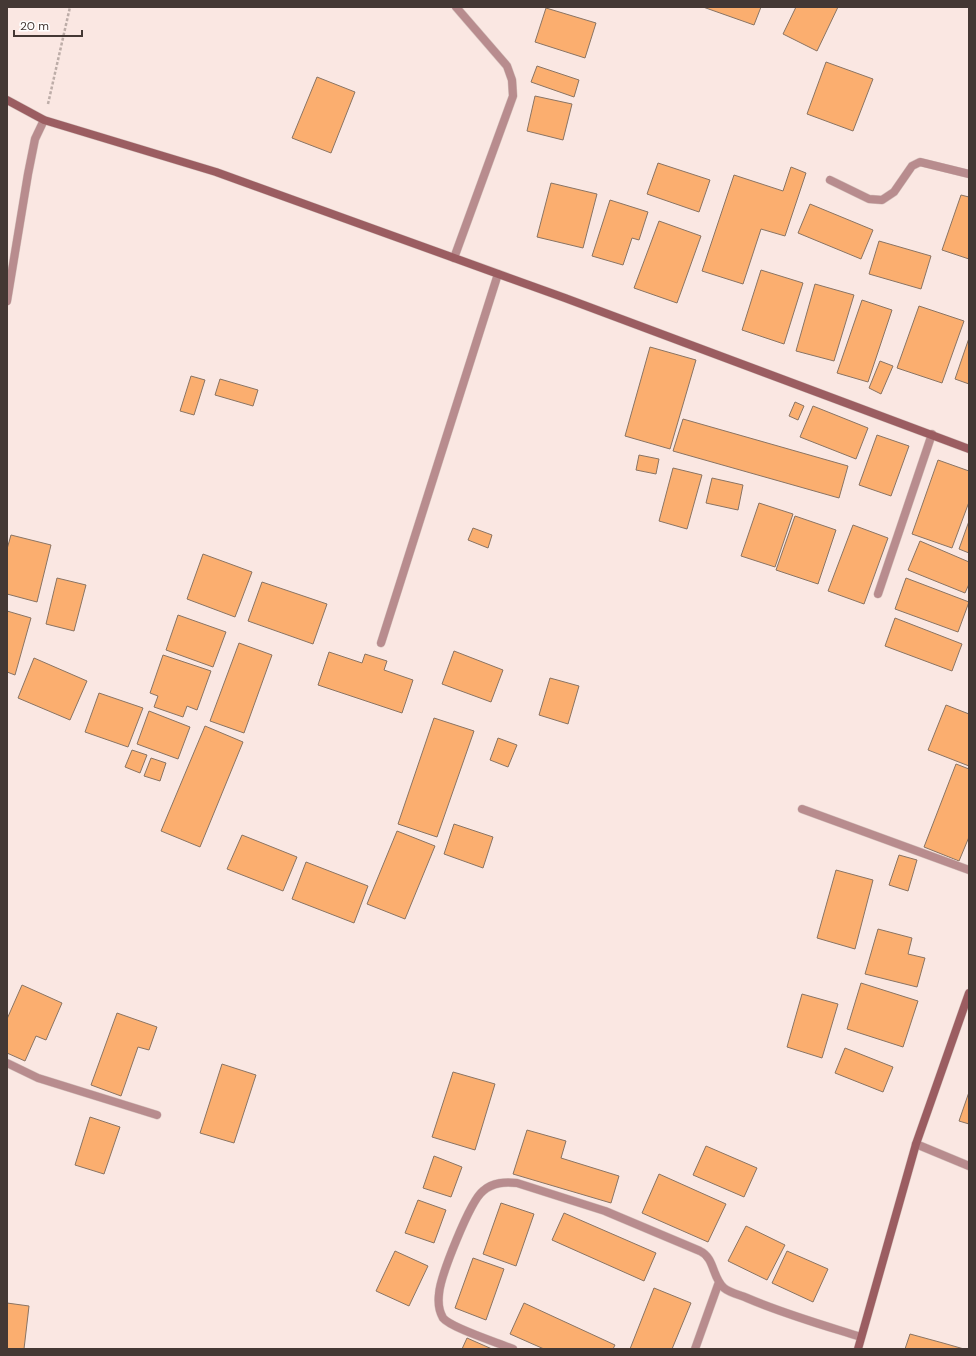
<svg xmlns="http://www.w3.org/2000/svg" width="976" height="1356" viewBox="0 0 976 1356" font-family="'DM Sans',sans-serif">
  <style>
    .building { fill: #fbae6f; stroke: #8a7463 }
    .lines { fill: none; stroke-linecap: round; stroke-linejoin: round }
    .lane-casing { stroke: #d6c4bf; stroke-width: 9 }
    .street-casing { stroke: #d6c4bf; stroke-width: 9 }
    .secondary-casing { stroke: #d6c4bf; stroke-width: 9 }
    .path { stroke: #bdada8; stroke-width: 2.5; stroke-dasharray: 3 2; stroke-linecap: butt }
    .lane { stroke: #b88c8e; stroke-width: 8 }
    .street { stroke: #b88c8e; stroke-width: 8 }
    .secondary { stroke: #9b5d61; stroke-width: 8 }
  </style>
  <rect width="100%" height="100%" fill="#fae7e2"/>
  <path class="building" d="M703 7H761L754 25Z
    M796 7H838L817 51 783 34Z
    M546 8 596 23 585 58 535 42Z
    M826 62 873 79 853 131 807 114Z
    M537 66 579 80 574 97 531 82Z
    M317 77 355 92 331 153 292 138Z
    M535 96 572 104 563 140 527 131Z
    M658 163 710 180 699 212 647 194Z
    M791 167 806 173 785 236 761 229 743 284 702 271 734 175 783 191Z
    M551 183 597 194 583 248 537 237Z
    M961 195 969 197V259L942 250Z
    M610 200 648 212 639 240 632 238 623 265 592 256Z
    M810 204 873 230 861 259 798 233Z
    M659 221 701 236 677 303 634 288Z
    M879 241 931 256 921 289 869 274Z
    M761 270 803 283 784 344 742 330Z
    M815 284 854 295 834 361 796 351Z
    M862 300 892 310 868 382 837 373Z
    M919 306 964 321 942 383 897 368Z
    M969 338V384L955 379Z
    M650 347 696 360 670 449 625 436Z
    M880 361 893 366 881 394 869 388Z
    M191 376 205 380 194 415 180 411Z
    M220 379 258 390 253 406 215 395Z
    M795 402 804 406 798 420 789 416Z
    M813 406 868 428 856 459 800 437Z
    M683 419 848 466 839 498 673 451Z
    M877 435 909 446 891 496 859 485Z
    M639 455 659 459 656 474 636 470Z
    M938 460 969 471V502L952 548 912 534Z
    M673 468 702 475 687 529 659 521Z
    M712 478 743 485 738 510 706 503Z
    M759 503 793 514 775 567 741 556Z
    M795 516 836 530 818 584 776 570Z
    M969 521V553L959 549Z
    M853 525 888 538 864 604 828 591Z
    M473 528 492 535 488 548 468 540Z
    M11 535 51 545 37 602 7 594V549Z
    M920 541 969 562V584L965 593 908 570Z
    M203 554 252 572 235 617 187 599Z
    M57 578 86 585 74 631 46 624Z
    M906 578 969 602 958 632 895 609Z
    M262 582 327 604 313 644 248 621Z
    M7 611 31 618 15 675 7 672Z
    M178 615 226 632 213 667 166 650Z
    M895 618 962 644 952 671 885 646Z
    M239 643 272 655 244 733 210 721Z
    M454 651 503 670 491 702 442 684Z
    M329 652 362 663 365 654 387 661 384 670 413 680 402 713 318 685Z
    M163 655 211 671 197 710 187 706 183 717 154 707 158 696 150 693Z
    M34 658 87 681 70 720 18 698Z
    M550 678 579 686 568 724 539 715Z
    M99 693 143 708 128 747 85 732Z
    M946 705 969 714V766L928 750Z
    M149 711 190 727 178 759 137 744Z
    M434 718 474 731 437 837 398 824Z
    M205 726 243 742 200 847 161 831Z
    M498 738 517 745 508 767 490 760Z
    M132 750 147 755 140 773 125 767Z
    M151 758 166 763 160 781 144 776Z
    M956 764 969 769V837L959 861 924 847Z
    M454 824 493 837 483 868 444 854Z
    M397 831 435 846 405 919 367 904Z
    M242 835 297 857 283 891 227 869Z
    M899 855 917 860 908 891 889 885Z
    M306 862 368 886 354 923 292 899Z
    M836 870 873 880 855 949 817 938Z
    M878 929 912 938 908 954 925 958 917 987 865 974Z
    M861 983 918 1001 903 1047 847 1029Z
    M22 985 62 1003 46 1040 36 1036 25 1061 7 1053V1019Z
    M802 994 838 1004 822 1058 787 1047Z
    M117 1013 157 1027 149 1050 138 1047 121 1096 91 1085Z
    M845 1048 893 1067 883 1092 835 1073Z
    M222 1064 256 1075 234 1143 200 1133Z
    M453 1072 495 1084 475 1150 432 1137Z
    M969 1092V1124L959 1121Z
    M90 1117 120 1127 104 1174 75 1165Z
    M527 1130 566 1141 561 1158 619 1176 611 1203 513 1174Z
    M706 1146 757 1168 744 1197 693 1175Z
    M434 1156 462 1167 451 1197 423 1188Z
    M659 1174 726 1204 708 1242 642 1213Z
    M418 1200 446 1210 434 1243 405 1233Z
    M501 1203 534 1214 516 1266 483 1254Z
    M564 1213 656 1253 644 1281 552 1240Z
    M746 1226 785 1245 767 1280 728 1261Z
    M395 1251 428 1266 409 1306 376 1291Z
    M787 1251 828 1269 813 1302 772 1283Z
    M473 1258 504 1269 486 1320 455 1308Z
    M654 1288 691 1303 672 1349H630Z
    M7 1303 29 1306 24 1349H7Z
    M524 1303 615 1345 613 1349H544L510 1334Z
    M910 1334 943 1343 964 1349H905Z
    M467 1338 492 1349H462Z"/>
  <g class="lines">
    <defs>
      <path id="lane" d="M381 643 498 274"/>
      <path id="street" d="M830 180 869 199 882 200 894 192 912 166 920 162 969 174
        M454 258 513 96 512 80 507 66 456 7
        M7 301 28 174 35 139 44 120
        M878 594 932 434
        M802 809 969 870
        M7 1063 38 1078 157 1115
        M916 1144 969 1166
        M513 1349C499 1343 451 1328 443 1318 439 1311 438 1302 439 1294 440 1277 470 1201 483 1191 493 1182 505 1182 517 1183L605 1211 700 1251C715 1258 712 1278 724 1288 730 1293 740 1295 747 1298 784 1314 823 1325 861 1337
        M695 1349 719 1282"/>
      <path id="secondary" d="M7 100 44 120 216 172 565 298 969 449
        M858 1349 916 1144 969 993"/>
    </defs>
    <use href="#lane" class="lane-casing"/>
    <use href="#street" class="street-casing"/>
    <use href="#secondary" class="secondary-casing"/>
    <path class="path" d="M48 104 70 7"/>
    <use href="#lane" class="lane"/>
    <use href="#street" class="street"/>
    <use href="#secondary" class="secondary"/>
  </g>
  <rect width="976" height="1356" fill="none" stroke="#443834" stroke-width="16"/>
  <path d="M14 30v6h68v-6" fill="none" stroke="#443834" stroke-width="2"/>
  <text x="20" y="30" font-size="12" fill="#443834" stroke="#ffffff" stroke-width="3" paint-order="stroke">20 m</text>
</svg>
